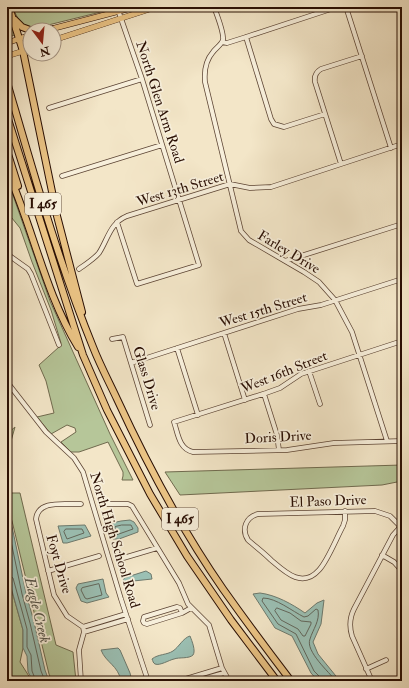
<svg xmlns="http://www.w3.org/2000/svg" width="409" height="688" viewBox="0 0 409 688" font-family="'IM FELL Double Pica',serif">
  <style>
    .green { fill: #b6c699; stroke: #706a4e }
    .water { fill: #9bc0b4; stroke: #6d796d }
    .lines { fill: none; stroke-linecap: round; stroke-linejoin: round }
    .shore { stroke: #62675c; stroke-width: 1 }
    .minor-casing { stroke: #5c4434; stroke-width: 5.5 }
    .major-casing { stroke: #290e03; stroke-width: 6 }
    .highway-casing { stroke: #290e03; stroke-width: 8 }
    .minor { stroke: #f7efdb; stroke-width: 4 }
    .major { stroke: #eac384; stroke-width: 5 }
    .highway { stroke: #eac384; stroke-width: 6 }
    .labels { text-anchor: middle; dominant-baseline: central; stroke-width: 3.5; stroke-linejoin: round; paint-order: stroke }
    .shield { fill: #f7efdb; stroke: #675244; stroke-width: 1 }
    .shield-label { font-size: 13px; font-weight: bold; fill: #290e03 }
    .street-label { font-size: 14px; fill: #290e03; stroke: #f7efdb }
    .water-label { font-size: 15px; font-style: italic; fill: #57554a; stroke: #f7efdb }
  </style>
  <rect width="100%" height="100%" fill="#f3e6c8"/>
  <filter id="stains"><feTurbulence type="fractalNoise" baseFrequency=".005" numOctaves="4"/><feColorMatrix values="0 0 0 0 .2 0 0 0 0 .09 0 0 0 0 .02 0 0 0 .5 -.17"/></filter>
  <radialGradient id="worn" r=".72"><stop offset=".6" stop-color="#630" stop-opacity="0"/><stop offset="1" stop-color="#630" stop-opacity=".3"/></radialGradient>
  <path class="green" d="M7 7 15 35 7 37Z
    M13 7H80L84 9 112 7 109 10 32 29C21 27 16 16 13 7Z
    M7 178 50 301 110 434 133 480H122L123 476V472L108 442 79 452H71L61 442 76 432 75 428 67 425 51 434 37 417 54 413 46 381 39 365 59 347 61 343 51 310 32 262 20 228 7 212Z
    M15 427 7 455V434Z
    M402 465V481L382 485 180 495 165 472Z
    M7 493H20L56 645 73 652 76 681H52L49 674 12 521 7 508Z
    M7 574 23 630V648L20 662 32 681H7Z"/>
  <path class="water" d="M7 511 11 522 26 593 34 622 45 670 49 681H33L28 672 27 656 23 648V630L7 573Z
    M130 520 134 522 138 528V532L119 539H113L112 537 110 530 112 523 121 521Z
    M85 525 91 536 67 543H63L58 526Z
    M146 571 151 574 152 579 124 582 123 580 124 578Z
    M103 579 106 593 109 597 87 603 81 601 76 588 78 584Z
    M260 593C276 595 292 604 305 613L317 603 324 600 321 624 313 642 318 654 340 681H318L311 673 292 636 275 628 253 594Z
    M190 636C192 641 196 651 193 655 189 659 179 657 174 659 169 660 160 666 155 664 153 663 153 661 152 659 158 654 167 655 173 651 179 647 183 638 190 636Z
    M118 648 120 650 130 673 132 681H121C118 665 106 663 101 650Z"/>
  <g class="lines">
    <path class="shore" d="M7 522 22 594 30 623 41 671 45 681
      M122 525H131L133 529 116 535 115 527Z
      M66 529H82L84 533 67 539 64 532Z
      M7 575 10 576 13 578 27 629V647L31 655 32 671 36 681
      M99 584 102 595 87 599 85 598 81 590 82 588Z
      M277 608 290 613 301 621 311 622V624L305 636H303L298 629 281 620 275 611Z
      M320 681V677L314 671 296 634 278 624 262 601 263 598C276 598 292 611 304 617L308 616 316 609 318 610C320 621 313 629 310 639 305 651 329 672 336 681"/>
    <defs>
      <path id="minor" d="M117 7 142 79 199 265 137 284 117 222
        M214 7C217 15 224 32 223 40 221 45 216 48 213 52 206 60 204 71 205 82L241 231 249 240 304 272 319 282 335 300 352 332 387 441
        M346 7 391 148
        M246 37 271 119 274 124 284 127 325 114
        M222 42 227 43 246 37 337 7
        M49 108 142 79
        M341 164 315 82C314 76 316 72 321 69L362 56
        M62 176 162 145
        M7 254 28 269 31 274 59 345
        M285 261 402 224
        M79 269C86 264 94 259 99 253 108 239 110 223 127 216L230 184 250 188 271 187 402 144
        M224 333 245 400
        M112 339 123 337 150 425
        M402 341 301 374 280 388 266 393 174 422C178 434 179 449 193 452L287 450 334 443 402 441
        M177 348 198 415
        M131 363 298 309 321 305 402 279
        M309 371 320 404
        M7 382 46 432 74 458 83 472 121 599 148 681
        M264 394 277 435 279 450
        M102 504H128L132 506 179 583 188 604 209 625 222 668 228 679 233 681
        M345 511V520L343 526C336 539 328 560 319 570 302 589 285 572 271 560 264 553 256 547 248 540 241 529 246 517 258 514H259L375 511 390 516 400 526
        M382 555 394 562 402 571
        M120 559 157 548
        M48 571 99 556
        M182 613 180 608 177 607 144 617 143 621 144 623 147 624 182 613 191 608
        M83 627 126 614
        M84 632 128 619
        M366 669 386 660
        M81 681 79 650 84 632 83 627 67 616 54 595 36 519C38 499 66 505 81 504
        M179 681 222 668
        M196 681 224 673
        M372 681 352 636C349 626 350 617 354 609L393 535 402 525"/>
      <path id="major" d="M51 29 135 7
        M54 40 156 7
        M7 43 30 35
        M7 56 30 49"/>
      <path id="highway" d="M9 7 23 51 57 216 82 312
        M15 20 22 27 30 30
        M35 30 53 29
        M7 82C33 171 58 261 93 347 100 365 109 382 117 399 147 464 182 530 223 589 245 620 268 651 291 681
        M7 116 83 355 107 410 150 494 187 556 231 620 277 681
        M7 151 18 186
        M7 170C33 228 45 293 78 347"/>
    </defs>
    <use href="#minor" class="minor-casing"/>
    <use href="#major" class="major-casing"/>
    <use href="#highway" class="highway-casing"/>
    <use href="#minor" class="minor"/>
    <use href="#major" class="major"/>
    <use href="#highway" class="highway"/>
  </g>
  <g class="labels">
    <g class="shield">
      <rect x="25" y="193" width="36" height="22" rx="3"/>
      <rect x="162" y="508" width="36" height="22" rx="3"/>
    </g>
    <g class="shield-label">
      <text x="43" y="204">I 465</text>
      <text x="180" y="519">I 465</text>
    </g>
    <g class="street-label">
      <text transform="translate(160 102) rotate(72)">North Glen Arm Road</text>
      <text transform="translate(180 189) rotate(-17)">West 13th Street</text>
      <text transform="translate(289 252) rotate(31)">Farley Drive</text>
      <text transform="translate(263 310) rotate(-17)">West 15th Street</text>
      <text transform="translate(284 372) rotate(-22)">West 16th Street</text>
      <text transform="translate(147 378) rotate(73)">Glass Drive</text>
      <text transform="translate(278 437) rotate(-3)">Doris Drive</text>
      <text transform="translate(328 501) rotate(-2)">El Paso Drive</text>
      <text transform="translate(115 540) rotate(73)">North High School Road</text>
      <text transform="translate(59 564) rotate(74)">Foyt Drive</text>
    </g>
    <g class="water-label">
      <text transform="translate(37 610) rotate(76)">Eagle Creek</text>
    </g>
  </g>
  <rect width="409" height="688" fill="none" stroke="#f3e6c8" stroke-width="24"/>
  <rect x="8" y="8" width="393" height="672" fill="none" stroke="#290e03" stroke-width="2"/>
  <rect x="12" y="12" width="385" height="664" fill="none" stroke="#290e03"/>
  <g transform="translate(42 42) rotate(164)"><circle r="19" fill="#f7efdb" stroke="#a59585"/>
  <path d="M0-3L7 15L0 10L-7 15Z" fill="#8f2418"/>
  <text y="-6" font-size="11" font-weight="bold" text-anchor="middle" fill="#290e03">N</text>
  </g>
  <rect width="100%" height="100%" filter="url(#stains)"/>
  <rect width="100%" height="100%" fill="url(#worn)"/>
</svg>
